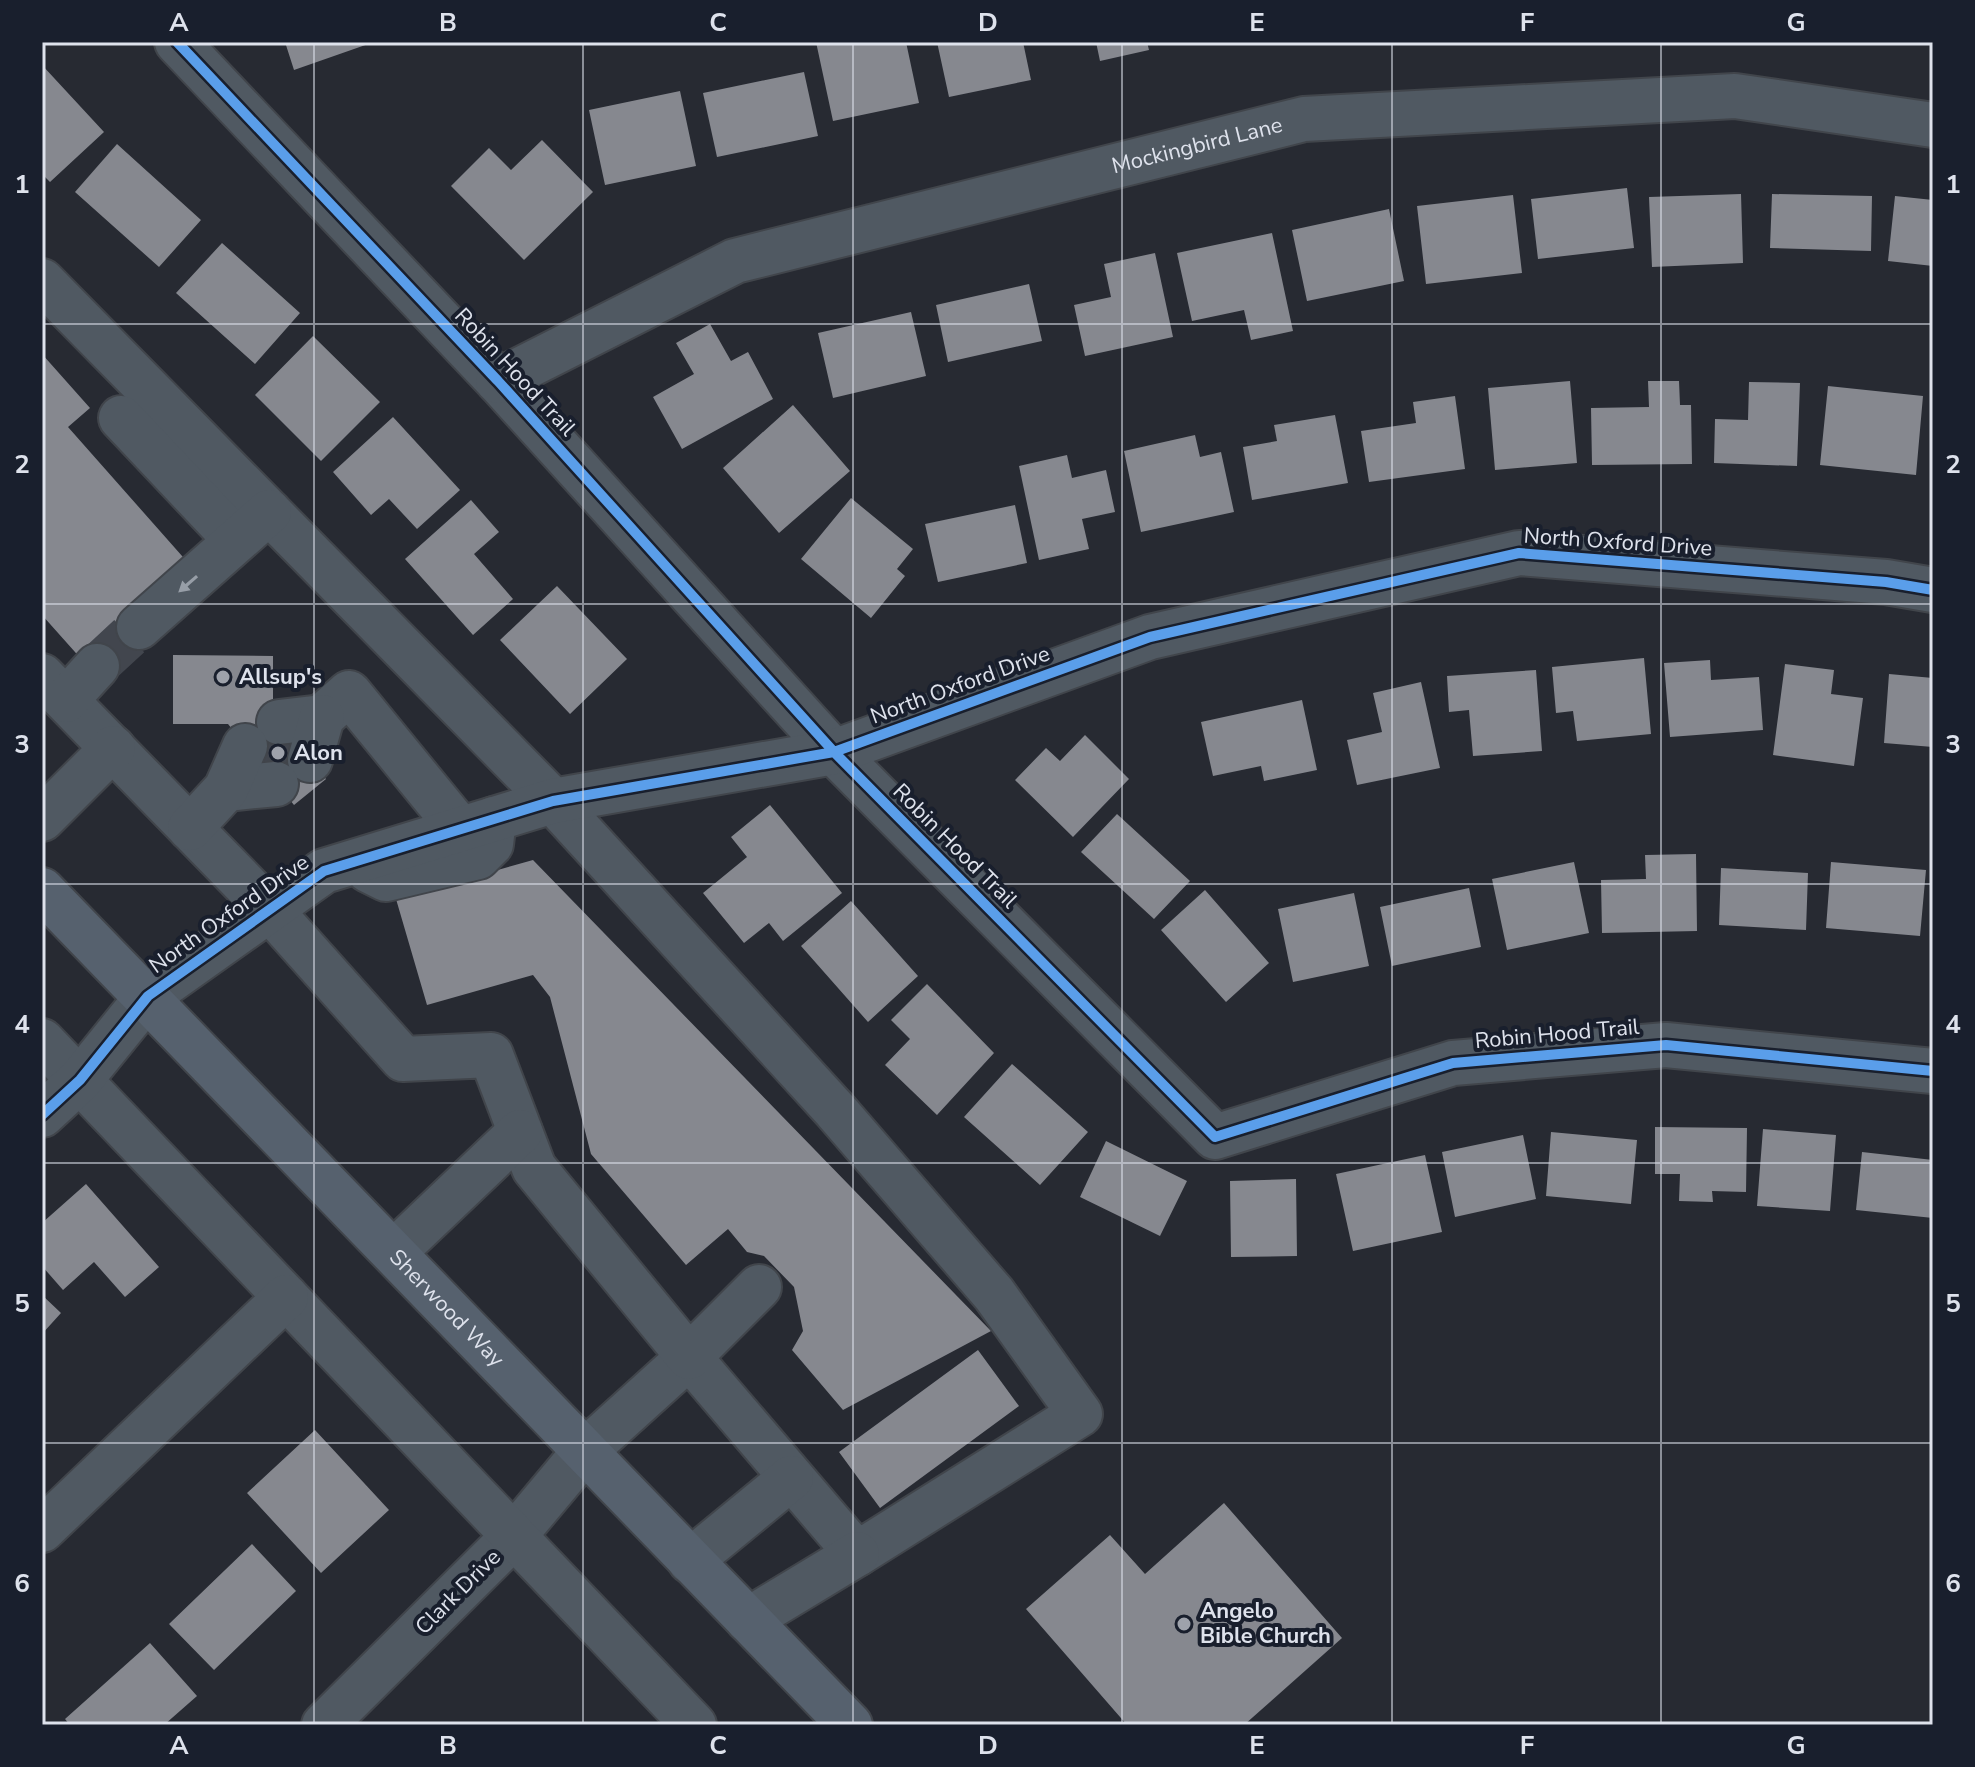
<svg xmlns="http://www.w3.org/2000/svg" width="1975" height="1767" viewBox="0 0 1975 1767" font-family="'Nunito Sans',sans-serif">
  <style>
    .building { fill: #86888f }
    .lines { fill: none; stroke-linecap: round; stroke-linejoin: round }
    .minor-tunnel { stroke: #42464e; stroke-width: 44; stroke-dasharray: 44 22; stroke-linecap: butt }
    .minor-casing { stroke: #41454b; stroke-width: 48 }
    .major-casing { stroke: #41454b; stroke-width: 48 }
    .minor { stroke: #505962; stroke-width: 44 }
    .major { stroke: #56616e; stroke-width: 44 }
    .cycleway-casing { stroke: #191f2d; stroke-width: 15 }
    .cycleway { stroke: #5a9eea; stroke-width: 10 }
    .oneway { fill: #979ea7 }
    .grid { fill: none; stroke: #dee2ec; stroke-width: 2; stroke-opacity: 0.55 }
    .poi-dot { fill: #9ea2ab; stroke: #191f2d; stroke-width: 3 }
    .labels { text-anchor: middle; dominant-baseline: central; stroke-width: 8; stroke-linejoin: round; paint-order: stroke }
    .street-label { font-size: 22px; fill: #dee2ec; stroke: #191f2d }
    .poi-label { font-size: 22px; font-weight: bold; fill: #dee2ec; stroke: #191f2d; text-anchor: start }
    .neatline { fill: none; stroke: #dee2ec; stroke-width: 3 }
    .grid-label { font-size: 26px; text-anchor: middle; font-weight: bold; fill: #dee2ec }
  </style>
  <rect width="100%" height="100%" fill="#272a32"/>
  <path class="building" d="M285 42H374L294 70Z
    M816 42H906L919 103 833 121Z
    M937 42H1023L1031 80 949 97Z
    M1096 42H1147L1149 50 1100 61Z
    M42 65 104 132 50 182 42 174Z
    M804 72 818 136 717 157 703 93Z
    M680 91 696 166 605 185 589 110Z
    M542 140 593 192 524 260 451 186 489 148 511 170Z
    M117 144 201 220 159 267 75 192Z
    M1627 188 1634 248 1538 259 1531 199Z
    M1741 194 1743 263 1652 267 1649 197Z
    M1772 194 1872 196 1871 251 1770 248Z
    M1513 195 1522 273 1426 284 1417 206Z
    M1895 196 1933 200V266L1888 261Z
    M1389 209 1404 281 1307 301 1292 230Z
    M1272 233 1293 331 1251 340 1244 310 1192 321 1177 253Z
    M222 243 300 313 255 364 176 293Z
    M1155 253 1173 337 1085 356 1074 305 1111 297 1104 264Z
    M1029 284 1042 341 948 362 936 305Z
    M911 312 926 376 833 398 818 333Z
    M710 324 731 361 748 352 773 399 682 449 653 397 694 374 676 343Z
    M313 336 380 402 321 461 255 395Z
    M42 354 90 408 68 427 190 565 83 661 42 615Z
    M1570 381 1577 463 1495 470 1488 388Z
    M1648 381H1679L1680 405H1691L1692 464 1592 465 1591 408 1649 407Z
    M1749 382 1800 383 1797 466 1714 463 1715 419 1748 420Z
    M1828 386 1923 396 1916 475 1820 465Z
    M1455 396 1465 469 1369 482 1361 431 1416 423 1413 402Z
    M793 405 850 471 779 533 723 468Z
    M1335 415 1348 483 1252 500 1243 447 1277 441 1274 425Z
    M393 417 460 490 417 529 389 499 371 515 333 472Z
    M1195 435 1200 457 1221 452 1234 512 1141 532 1124 451Z
    M1067 455 1072 478 1106 470 1115 512 1082 519 1089 549 1039 560 1019 466Z
    M851 498 913 549 897 569 905 576 871 618 801 559Z
    M471 500 499 532 474 554 513 599 473 635 405 559Z
    M1015 505 1027 563 938 582 925 524Z
    M557 586 627 659 570 714 500 640Z
    M173 655 273 656V714L326 779 294 805 228 724H173Z
    M1644 658 1651 734 1577 741 1573 711 1556 713 1552 667Z
    M1710 660 1711 680 1759 677 1763 730 1670 737 1664 663Z
    M1785 664 1834 670 1831 694 1863 698 1854 766 1773 755Z
    M1536 670 1542 751 1473 756 1469 710 1449 712 1447 676Z
    M1889 674 1933 678V747L1884 743Z
    M1421 682 1440 768 1357 785 1347 740 1382 732 1373 693Z
    M1302 700 1317 770 1264 781 1261 766 1213 776 1201 722Z
    M1085 735 1129 779 1073 837 1015 780 1046 748 1060 761Z
    M770 805 842 893 783 941 769 923 744 943 703 893 747 857 731 837Z
    M1117 814 1190 881 1154 919 1081 852Z
    M1696 854 1697 931 1602 933 1601 880 1646 879 1645 855Z
    M533 860 991 1331 843 1410 792 1350 803 1331 794 1287 764 1256 747 1252 728 1229 686 1265 591 1154 550 997 533 975 427 1005 396 899Z
    M1574 862 1589 933 1507 950 1492 879Z
    M1831 862 1926 870 1920 936 1826 928Z
    M1721 868 1808 873 1806 930 1719 925Z
    M1469 888 1481 947 1392 966 1380 907Z
    M1205 890 1269 963 1226 1002 1161 930Z
    M1354 893 1369 966 1293 982 1278 909Z
    M851 901 918 976 868 1022 801 946Z
    M927 984 994 1053 937 1115 885 1065 910 1039 891 1020Z
    M1012 1064 1088 1132 1040 1185 964 1117Z
    M1655 1127 1747 1128 1746 1192 1712 1191 1713 1202 1679 1201 1680 1174H1655Z
    M1763 1129 1836 1135 1830 1211 1757 1206Z
    M1551 1132 1637 1140 1631 1204 1546 1196Z
    M1523 1135 1536 1199 1455 1217 1442 1152Z
    M1106 1141 1187 1181 1160 1236 1080 1197Z
    M1862 1152 1933 1160V1218L1856 1210Z
    M1425 1155 1442 1232 1353 1251 1336 1174Z
    M1296 1179 1297 1256 1231 1257 1230 1181Z
    M86 1184 159 1267 125 1297 94 1262 63 1290 42 1266V1223Z
    M42 1295 61 1313 42 1334Z
    M978 1350 1019 1406 880 1508 839 1452Z
    M315 1430 389 1510 321 1573 247 1493Z
    M1224 1503 1342 1638 1244 1725H1127L1026 1609 1110 1535 1145 1574Z
    M252 1544 296 1591 214 1670 169 1624Z
    M150 1643 197 1696 164 1725H70L65 1719Z"/>
  <g class="lines">
    <path class="minor-tunnel" d="M97 666 139 627
      M263 767 295 741"/>
    <defs>
      <g id="minor">
        <path d="M177 42 498 381 834 752 1215 1137 1453 1063 1666 1045 1933 1071"/>
        <path d="M42 281 553 801 835 1110 994 1294 1080 1414 857 1554 689 1357 584 1452 513 1537 324 1725"/>
        <path id="s1" d="M498 381 735 261 1304 119 1735 96 1933 125"/>
        <path d="M121 418 236 540"/>
        <path d="M139 627 269 512"/>
        <path d="M42 676 270 910 403 1059 491 1055 534 1168 689 1357 759 1287"/>
        <path d="M66 700 97 666"/>
        <path d="M279 722 322 717 349 693 460 829"/>
        <path d="M310 760 322 717"/>
        <path d="M226 789 276 784"/>
        <path d="M42 819 113 748"/>
        <path d="M190 828 226 789 245 746"/>
        <path d="M368 870 386 879 478 857 491 844 494 819"/>
        <path d="M42 1041 694 1725"/>
        <path d="M42 1115 80 1080 148 996 324 871 553 801 834 752 1150 637 1519 553 1886 582 1933 590"/>
        <path d="M394 1252 520 1132"/>
        <path d="M42 1530 286 1297"/>
        <path d="M690 1561 791 1478"/>
        <path d="M748 1620 857 1554"/>
      </g>
      <g id="major">
        <path id="s2" d="M42 890 850 1725"/>
      </g>
    </defs>
    <use href="#minor" class="minor-casing"/>
    <use href="#major" class="major-casing"/>
    <use href="#minor" class="minor"/>
    <use href="#major" class="major"/>
    <defs>
      <path id="cycleway" d="M177 42 498 381 834 752 1215 1137 1453 1063 1666 1045 1933 1071
        M42 1115 80 1080 148 996 324 871 553 801 834 752 1150 637 1519 553 1886 582 1933 590"/>
    </defs>
    <use href="#cycleway" class="cycleway-casing"/>
    <use href="#cycleway" class="cycleway"/>
  </g>
  <defs><path id="oneway-solid" d="M-6-.8H1V-3.2L6.5 0L1 3.2V.8H-6Z" transform="scale(2)"/></defs>
  <use class="oneway" href="#oneway-solid" transform="translate(188 584) rotate(139)"/>
  <path class="grid" d="M314 42V1725M583 42V1725M853 42V1725M1122 42V1725M1392 42V1725M1661 42V1725M42 324H1933M42 604H1933M42 884H1933M42 1163H1933M42 1443H1933"/>
  <g class="poi-dot">
    <circle cx="223" cy="677" r="8"/>
    <circle cx="278" cy="753" r="8"/>
    <circle cx="1184" cy="1624" r="8"/>
  </g>
  <g class="labels">
    <g class="street-label">
      <text stroke="none"><textPath href="#s1" startOffset="742">Mockingbird Lane</textPath></text>
      <text transform="translate(515 372) rotate(47)">Robin Hood Trail</text>
      <text transform="translate(1618 542) rotate(4)">North Oxford Drive</text>
      <text transform="translate(960 685) rotate(-20)">North Oxford Drive</text>
      <text transform="translate(955 846) rotate(45)">Robin Hood Trail</text>
      <text transform="translate(229 914) rotate(-35)">North Oxford Drive</text>
      <text transform="translate(1557 1034) rotate(-5)">Robin Hood Trail</text>
      <text stroke="none"><textPath href="#s2" startOffset="582">Sherwood Way</textPath></text>
      <text transform="translate(458 1592) rotate(-45)">Clark Drive</text>
    </g>
    <g class="poi-label">
      <text x="239" y="677">Allsup's</text>
      <text x="294" y="753">Alon</text>
      <text x="1200" y="1611">Angelo<tspan x="1200" dy="25">Bible Church</tspan></text>
    </g>
  </g>
  <rect width="1975" height="1767" fill="none" stroke="#191f2d" stroke-width="88"/>
  <rect x="44" y="44" width="1887" height="1679" class="neatline"/>
  <g class="grid-label">
    <text x="179" y="31">A</text>
    <text x="448" y="31">B</text>
    <text x="718" y="31">C</text>
    <text x="988" y="31">D</text>
    <text x="1257" y="31">E</text>
    <text x="1527" y="31">F</text>
    <text x="1796" y="31">G</text>
    <text x="22" y="193">1</text>
    <text x="1953" y="193">1</text>
    <text x="22" y="473">2</text>
    <text x="1953" y="473">2</text>
    <text x="22" y="753">3</text>
    <text x="1953" y="753">3</text>
    <text x="22" y="1033">4</text>
    <text x="1953" y="1033">4</text>
    <text x="22" y="1312">5</text>
    <text x="1953" y="1312">5</text>
    <text x="22" y="1592">6</text>
    <text x="1953" y="1592">6</text>
    <text x="179" y="1754">A</text>
    <text x="448" y="1754">B</text>
    <text x="718" y="1754">C</text>
    <text x="988" y="1754">D</text>
    <text x="1257" y="1754">E</text>
    <text x="1527" y="1754">F</text>
    <text x="1796" y="1754">G</text>
  </g>
</svg>
